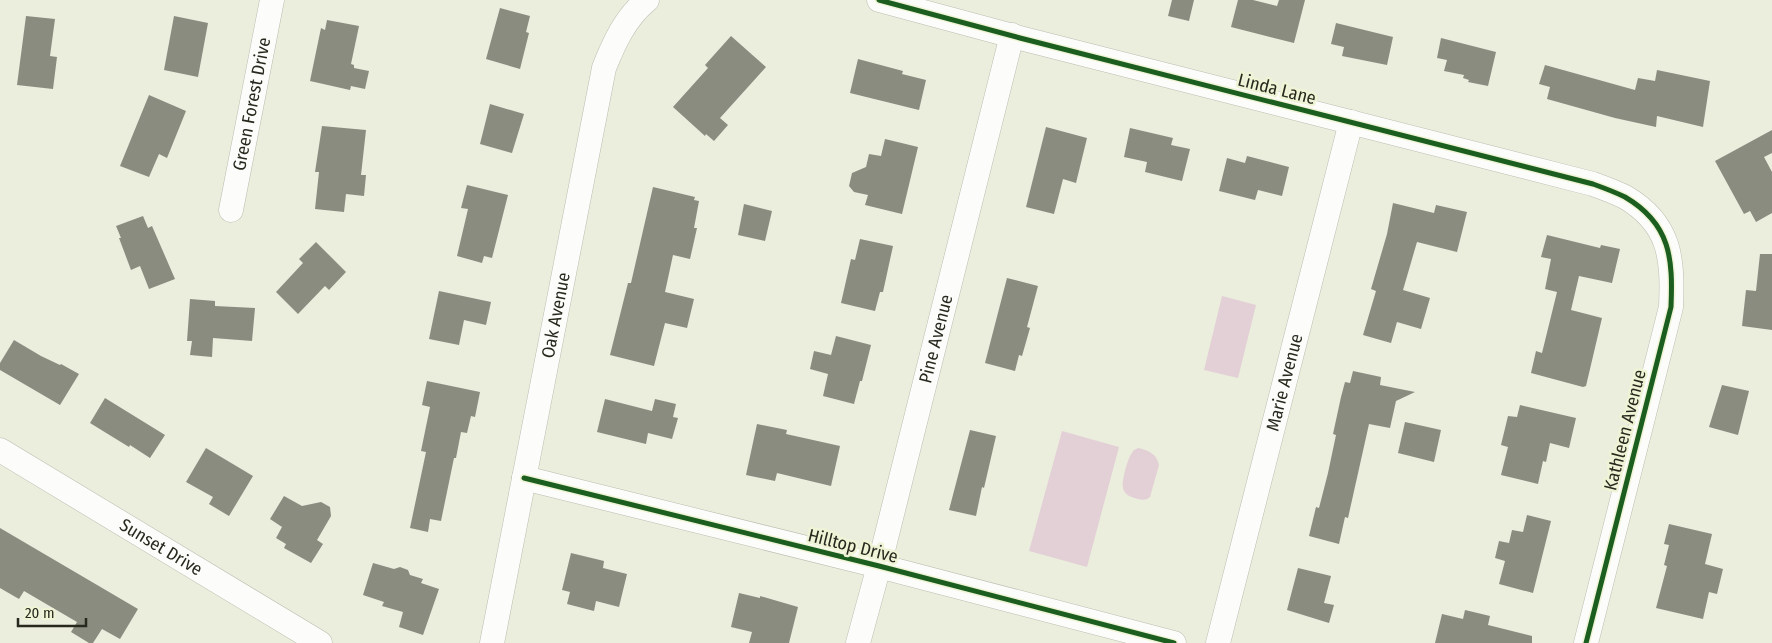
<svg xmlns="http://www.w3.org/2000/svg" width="1772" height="643" viewBox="0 0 1772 643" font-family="'Fira Sans Condensed',sans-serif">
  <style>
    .green { fill: #e3d0d6 }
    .building { fill: #8a8c80 }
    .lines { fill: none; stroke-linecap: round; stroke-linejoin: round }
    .minor-casing { stroke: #bcbdb1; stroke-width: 25 }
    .minor { stroke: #fcfcfa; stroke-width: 24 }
    .cycleway-casing { stroke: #f0f4d6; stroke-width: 8 }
    .cycleway { stroke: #1b5e20; stroke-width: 5 }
    .labels { text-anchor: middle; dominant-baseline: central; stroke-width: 5; stroke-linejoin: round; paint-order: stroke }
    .street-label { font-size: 18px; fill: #28291e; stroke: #f0f4d6 }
  </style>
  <rect width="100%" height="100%" fill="#ebeddd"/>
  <path class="green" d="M1222 296 1256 305 1238 378 1204 370Z
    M1062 431 1119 447 1087 567 1029 551Z
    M1138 448C1148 450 1157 454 1159 465L1150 497C1145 501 1141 500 1135 498 1130 497 1124 494 1123 488 1121 483 1128 457 1132 453 1134 449 1135 450 1138 448Z"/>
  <path class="building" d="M1172 0H1194L1189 21 1168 16Z
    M1238 0H1253L1277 6 1279 0H1305L1294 43 1231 27Z
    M500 8 530 16 526 32 529 33 520 69 486 59Z
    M26 16 55 19 50 56 57 57 53 89 17 85Z
    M174 16 208 23 198 77 164 70Z
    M327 20 359 26 351 64 354 65V68L369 71 365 89 351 86 350 90 310 81 321 28 325 30Z
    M1336 23 1393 37 1387 65 1342 56 1344 47 1331 44Z
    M731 36 766 67 720 118 728 125 714 141 706 134 705 136 673 107 708 68 705 65Z
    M1441 38 1496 52 1488 86 1468 82 1469 80 1463 78 1464 75 1444 71 1447 60 1437 58Z
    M858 59 903 71 902 74 926 80 919 110 850 93Z
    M1545 65 1635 90 1638 78 1655 81 1657 70 1710 81 1703 127 1657 116 1656 127 1615 118 1547 99 1550 87 1539 84Z
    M149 95 186 111 167 158 159 154 149 177 120 166Z
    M490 104 524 114 512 153 480 144Z
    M322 126 366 130 361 175H366L364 196 346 194 344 212 315 209 319 172H315Z
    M1046 127 1087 138 1076 183 1063 179 1054 214 1026 207Z
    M1130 128 1173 138 1171 145 1190 149 1182 181 1145 172 1147 162 1124 157Z
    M1772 130V153L1764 157 1772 172V213L1756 222 1750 211 1744 214 1715 161Z
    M885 139 918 147 902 214 865 205 868 195 854 192 849 186 852 173 866 167 869 154 881 156Z
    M1247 156 1289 167 1282 196 1258 190 1255 200 1219 191 1227 158 1245 163Z
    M467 185 508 195 492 258 484 256 482 263 457 256 468 209 461 208Z
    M653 187 695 197 694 200 699 201 694 228H697L690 259 673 255 665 292 694 299 687 328 665 323 654 366 610 355 628 283H631Z
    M1393 203 1434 213 1436 205 1467 212 1457 252 1417 242 1403 290 1430 298 1421 329 1397 322 1391 343 1363 335 1376 291 1371 289 1387 234Z
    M744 204 772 211 765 241 738 235Z
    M143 216 148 228 152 226 175 279 149 289 140 266 131 270 119 238H121L116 226Z
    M1547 235 1600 248 1601 245 1620 249 1612 283 1579 276 1571 310 1602 318 1586 386 1583 387 1531 373 1536 351 1542 353 1557 292 1545 289 1551 259 1541 257Z
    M860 239 893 246 883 292H880L875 311 841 303 851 259 855 260Z
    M316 242 346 272 329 290 325 286 298 314 276 292 303 263 299 259Z
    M1760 254H1772V330L1742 326 1746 290 1756 291Z
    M1007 278 1038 286 1027 327 1030 328 1022 356 1019 355 1015 371 985 363Z
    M439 291 491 302 486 325 464 320 459 345 429 339Z
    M190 299 215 301V306L255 308 252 341 213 338 212 357 190 355 192 341H187Z
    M836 336 871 345 862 381H860L854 404 823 396 828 374 810 369 814 351 831 355Z
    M14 340 41 356 60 365 61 364 79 374 60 405 0 370V363Z
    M1353 371 1381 377 1380 385 1415 392 1396 401 1390 428 1369 424 1348 518 1345 517 1339 544 1309 536 1316 507 1319 508 1328 473 1336 435 1333 434 1341 397 1345 382 1350 383Z
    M427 381 480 392 475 417 471 416 467 433 461 432 456 458H454L441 521 430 519 428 532 410 528 426 452 421 451 430 407 422 405Z
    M1722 385 1749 391 1738 435 1709 427Z
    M105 398 165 435 150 458 130 445 129 447 90 423Z
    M605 399 652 411 655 399 676 404 673 417 678 418 672 439 648 433 646 444 597 432Z
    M1520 405 1576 418 1569 448 1550 443 1546 462 1543 461 1538 484 1501 475 1508 447 1501 445 1508 416 1517 417Z
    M1405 422 1441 430 1434 462 1398 453Z
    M757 424 787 430 786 434 840 446 831 486 777 473 775 481 746 475Z
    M970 430 996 436 984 488 982 487 976 516 949 510Z
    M206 448 253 476 229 516 209 504 213 497 186 482Z
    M284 496 302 506 321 502 330 507 331 516 317 540 323 544 311 563 284 548 286 544 276 538 282 527 270 519Z
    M1527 515 1551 521 1533 593 1499 584 1505 561 1495 558 1499 541 1509 543 1512 530 1523 532Z
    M1669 524 1712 534 1705 564 1723 569 1717 594 1709 592 1703 619 1656 608 1667 566 1664 565 1669 545 1664 544Z
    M0 528 138 609 120 639 102 629 93 643H89L71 632 77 622 24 591 19 599 0 588Z
    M571 553 604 561 603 568 627 574 619 607 596 601 594 611 567 604 570 592 562 590Z
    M373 563 394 569 400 567 408 570 410 575 423 579 421 583 439 589 423 635 399 627 403 612 382 606 384 602 363 595Z
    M1298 568 1331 576 1324 603 1334 605 1329 623 1287 610Z
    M739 593 760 598V596L798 607 789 643H749L752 632 731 627Z
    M1465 610 1490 616 1488 625 1532 636V643H1435L1442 614 1463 619Z"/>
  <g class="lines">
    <defs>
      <g id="minor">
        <path d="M879 0 1020 38 1593 184C1604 188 1615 192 1625 197 1671 224 1673 259 1671 307L1586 643"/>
        <path id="s1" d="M231 210 272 0"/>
        <path id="s2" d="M0 450 320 643"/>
        <path d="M524 478 879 566 1174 643"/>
        <path id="s3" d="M492 643 604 68C614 43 625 18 647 0"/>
        <path id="s4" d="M858 643 879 566 1012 35"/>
        <path id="s5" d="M1218 643 1351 122"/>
      </g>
    </defs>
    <use href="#minor" class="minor-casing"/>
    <use href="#minor" class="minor"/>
    <defs>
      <path id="cycleway" d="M879 0 1020 38 1593 184C1604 188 1615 192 1625 197 1671 224 1673 259 1671 307L1586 643
        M524 478 879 566 1174 643"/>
    </defs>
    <use href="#cycleway" class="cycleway-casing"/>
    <use href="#cycleway" class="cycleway"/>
  </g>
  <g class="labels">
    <g class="street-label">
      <text transform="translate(1277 89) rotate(14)">Linda Lane</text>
      <text stroke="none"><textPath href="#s1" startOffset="108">Green Forest Drive</textPath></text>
      <text stroke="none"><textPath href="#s3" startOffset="334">Oak Avenue</textPath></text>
      <text stroke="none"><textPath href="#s4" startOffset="314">Pine Avenue</textPath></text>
      <text stroke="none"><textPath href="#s5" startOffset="269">Marie Avenue</textPath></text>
      <text transform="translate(1625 430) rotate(-76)">Kathleen Avenue</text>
      <text transform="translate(853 546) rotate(14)">Hilltop Drive</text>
      <text stroke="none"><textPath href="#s2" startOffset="188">Sunset Drive</textPath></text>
    </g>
  </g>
  <path d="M18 618v8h68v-8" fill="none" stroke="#28291e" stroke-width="2.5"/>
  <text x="25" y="618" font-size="15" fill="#28291e" stroke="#f0f4d6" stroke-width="4" paint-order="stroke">20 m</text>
</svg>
